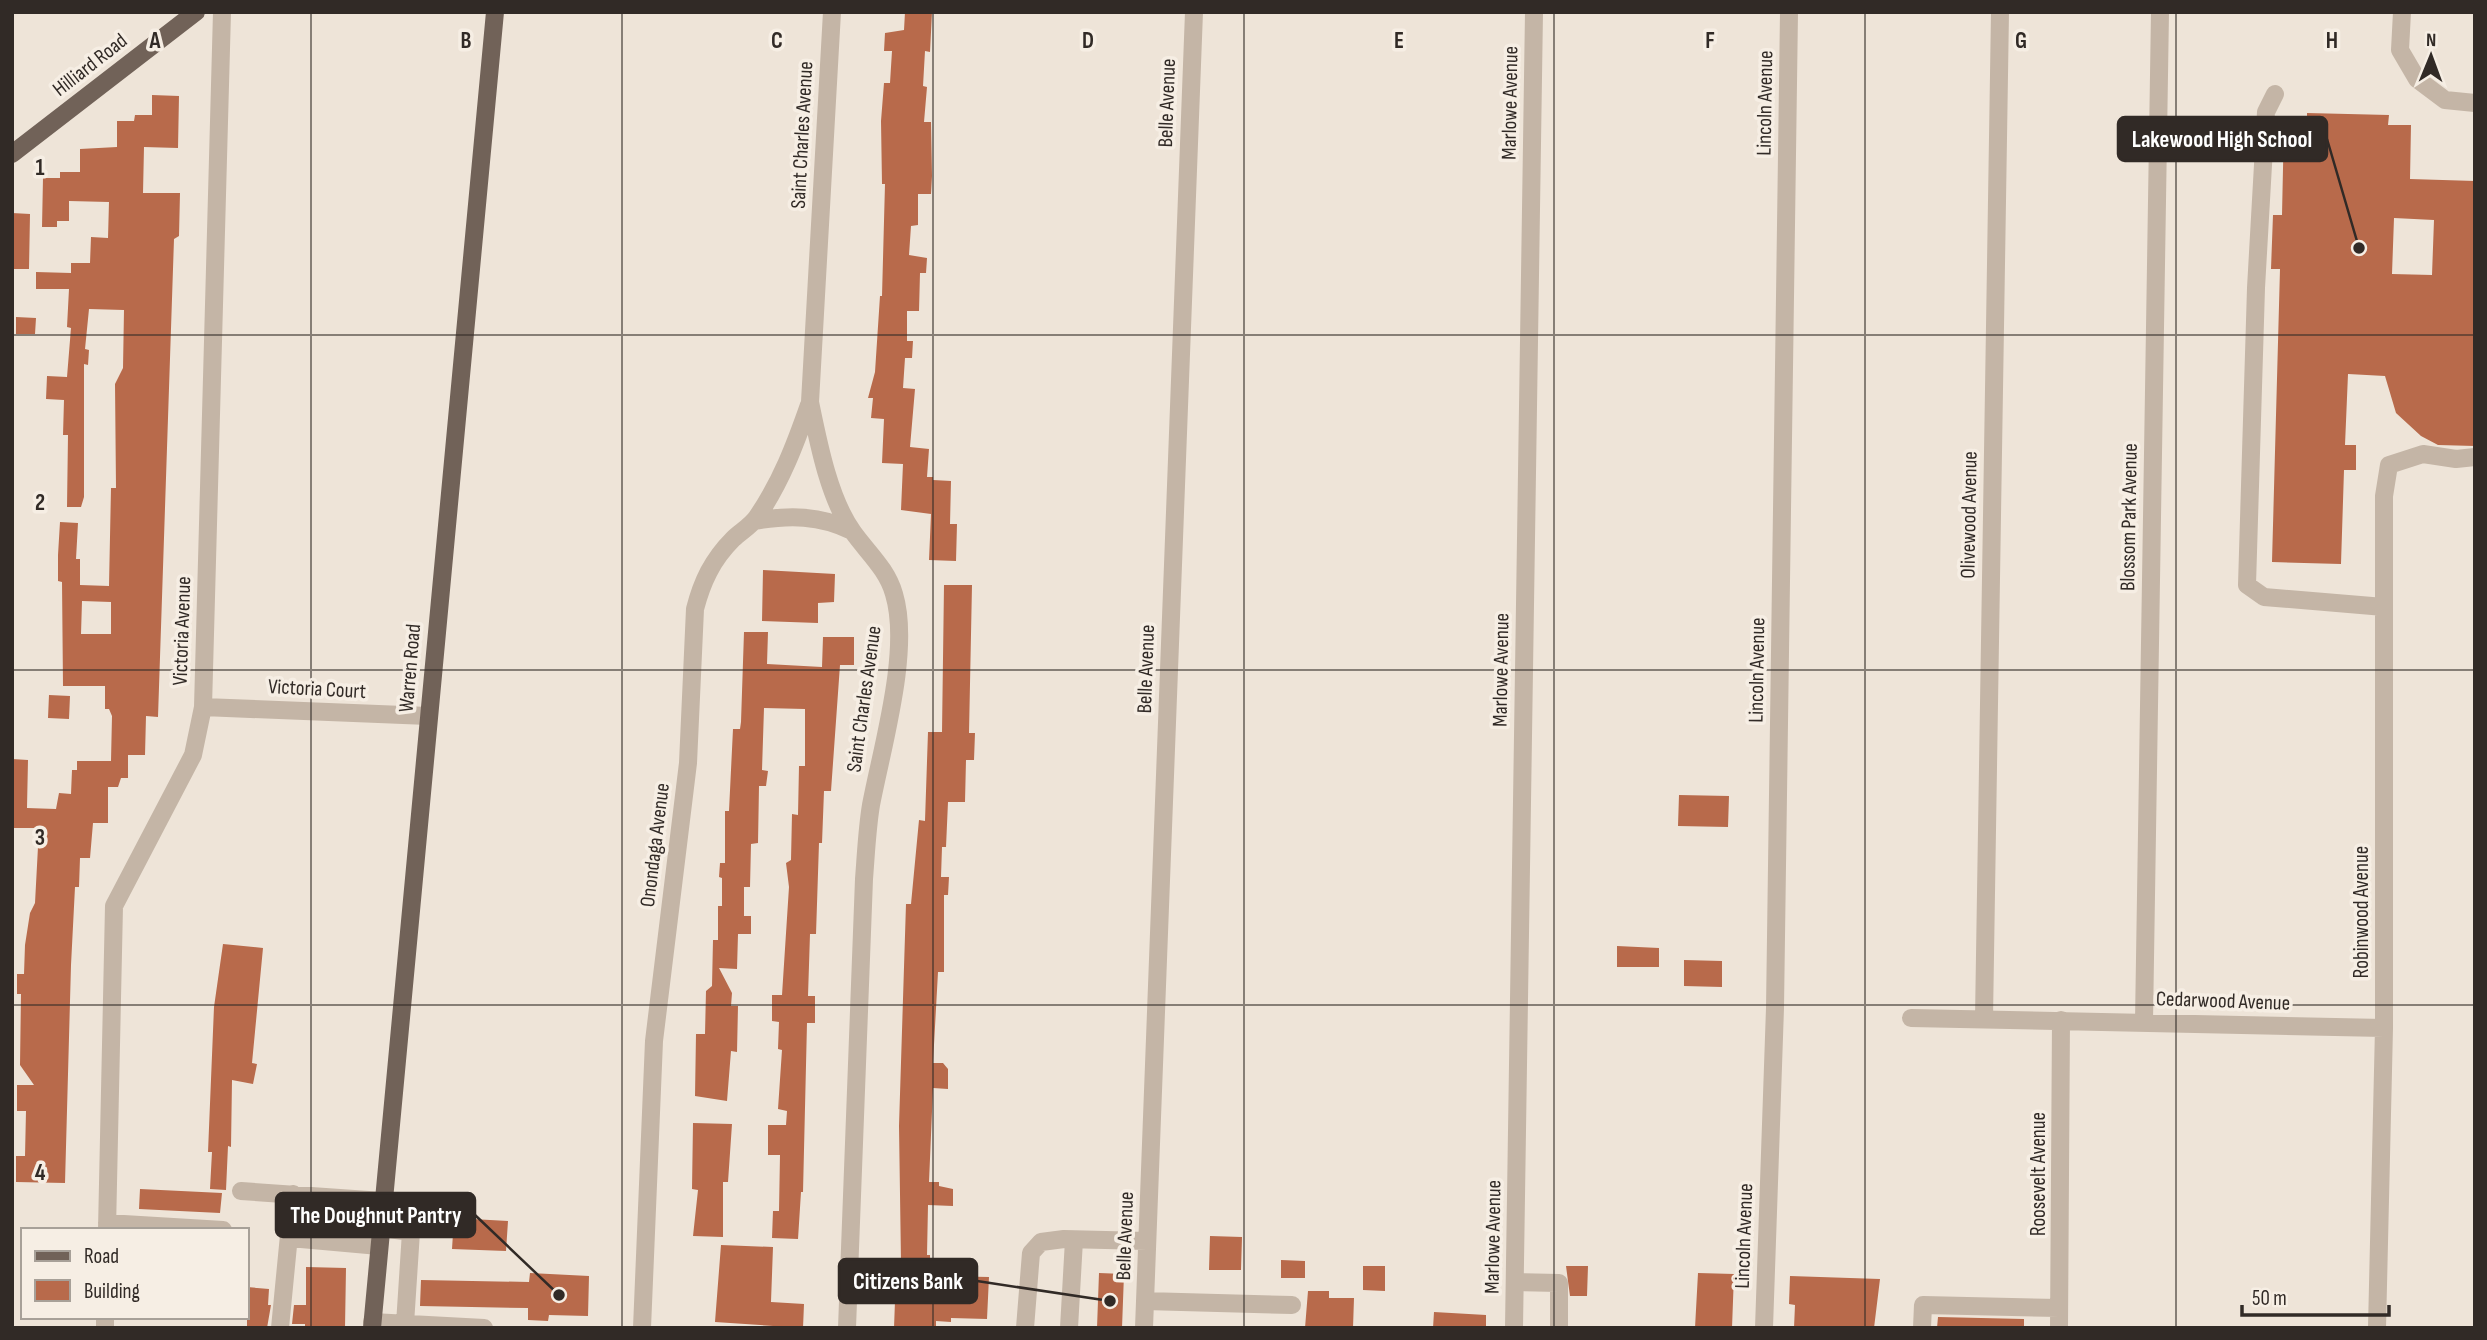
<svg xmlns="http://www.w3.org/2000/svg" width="2487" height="1340" viewBox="0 0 2487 1340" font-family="'Sofia Sans Condensed',sans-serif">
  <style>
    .building { fill: #b86a4b; fill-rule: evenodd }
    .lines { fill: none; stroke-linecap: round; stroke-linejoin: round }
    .minor { stroke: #c4b5a6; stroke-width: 18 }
    .major { stroke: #716258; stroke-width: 18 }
    .grid { fill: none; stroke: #312a26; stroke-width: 2; stroke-opacity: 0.55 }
    .labels { text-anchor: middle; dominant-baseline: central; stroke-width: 7; stroke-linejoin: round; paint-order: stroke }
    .street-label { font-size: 21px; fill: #312a26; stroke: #f6eee4 }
    .grid-label { font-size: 23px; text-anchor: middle; font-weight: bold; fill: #312a26; stroke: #f6eee4; stroke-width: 7; stroke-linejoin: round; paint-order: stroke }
    .leader { fill: none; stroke: #312a26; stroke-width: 2.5 }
    .callout-dot { fill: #312a26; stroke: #f6eee4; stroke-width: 2.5 }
    .callout { fill: #312a26; stroke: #312a26; stroke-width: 2.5 }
    .callout-label { font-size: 23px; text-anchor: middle; font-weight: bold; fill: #fff }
  </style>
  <rect width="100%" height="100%" fill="#eee4d8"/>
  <path class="building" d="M905 12H932L930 52 925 51 923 86 927 87 924 122H931L932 176 931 194H918V225L911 226 909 255 927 258 926 273H920L919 311H907V341H913L912 358H905L903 388 915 389 910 447 929 449 927 477H933V480L951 481 950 524H957L956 561 929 560 931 514 901 510 903 464 882 463 884 419 871 418 873 398H868L875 372 880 296H882L885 184H882L881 121 884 83H890L892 51H884L885 33 904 30Z
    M152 95 179 96 178 148 144 147 143 193H180L179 236 174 239 158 717 146 716 145 755H128V778H121L118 787H108V823H93L90 858H80L79 887H75L71 965 65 1183 16 1182V1156H25L26 1111H17V1085H34L20 1065 21 994H17V974H24L25 945 30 913 35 903 39 828H12V759L28 760 27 808 56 809 59 793 71 794 72 770H77V761H111L112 716 109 709H105V686H63L62 582 58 581V555L60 522 78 523 76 559H80V585L109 586 111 488H116L115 384 123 368 124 310 89 309 85 349 89 350 88 365 84 364V497L81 507H67L68 435H63L64 400 46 399 47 376 67 377 71 328 67 327 69 289H36V272L71 273V263H90L91 237 108 238 109 202 69 201V221H57V227H42L43 178H60V172H80V149L117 147V121H134L135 115H152ZM82 601 111 602V634H81Z
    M2307 113 2389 115 2388 125H2411L2410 179 2475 181V446L2438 445 2421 436 2396 413 2385 376 2348 374 2345 445H2356V470H2344L2341 564 2272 562 2280 269H2271L2273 215H2282L2284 122 2307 123ZM2394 218 2434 220 2432 275 2392 274Z
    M12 213 30 214 29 269H12Z
    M16 317 36 318 35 334H16Z
    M763 570 835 574 834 602 818 603V623L762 621Z
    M944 585H972L969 733H975L974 760H966L965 802H948L946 847H942L941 877H949L948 895H944V972H938L933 1063H943L948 1069V1089L933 1088 929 1182H939V1186L953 1189V1206L928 1205 927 1255H930V1263H940L939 1276 989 1277 987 1319 951 1318V1322L936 1321V1328H894L895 1301H883L885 1262H901L899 1126 906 904H911L919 820 925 821 928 732H942Z
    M744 632H768L767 664 822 667 823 637H854V665H840L831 791H824L822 843H819L816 934H810L808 996H815V1023H807L803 1192H801L798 1239 772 1238 773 1211H779L780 1155H768V1125H786L787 1111 778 1109 782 1050 778 1049 779 1022 772 1021V995H782L789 887 786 863 791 860 792 814 798 815 799 766H805V709L764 708 762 770 768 771 766 786H759L758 843 751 844 750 887H744V916H751V934H738L737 969 719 968 732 993 731 1006H738L737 1052 731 1051 727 1101 695 1096 696 1034H705L706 991 712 986 713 940H718V906H722V878L719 877 720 863H725V811H729L733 729H740L741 722Z
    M49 695 70 696 69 719 48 718Z
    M1679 795 1729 796 1728 827 1678 826Z
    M223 944 263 948 252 1063 257 1064 253 1084 232 1080 231 1147 228 1146 226 1190 210 1189 212 1152H208L214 1007Z
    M1617 946 1659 948V967H1617Z
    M1684 960 1722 961V987L1684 986Z
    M693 1123 732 1124 728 1182H723V1237L693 1236 698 1190 692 1189Z
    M140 1189 222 1193 220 1213 139 1209Z
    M454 1218 508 1221 506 1251 452 1249Z
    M1210 1236 1242 1237 1241 1270H1209Z
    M721 1245 773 1247 771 1302 804 1304 803 1328 715 1322Z
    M1281 1260 1305 1261V1278H1281Z
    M1363 1266H1385V1291L1363 1290Z
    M1566 1266H1588L1587 1296H1570Z
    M306 1267 346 1268 345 1328H305V1324H292L294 1305H306Z
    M530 1273 589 1276 588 1316 549 1315 548 1321 528 1320V1308L420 1306 421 1280 529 1282Z
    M1099 1273 1124 1274 1122 1328H1097Z
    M1698 1273 1734 1274 1732 1328H1695Z
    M1790 1276 1880 1279 1874 1328H1794L1795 1305 1789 1304Z
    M247 1287 269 1289 268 1305H271L267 1328H247Z
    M1308 1291H1329V1298H1354L1353 1328H1305Z
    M1434 1312 1486 1315V1328H1433Z
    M1938 1317 2024 1319V1328H1937Z"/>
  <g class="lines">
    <path class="minor" d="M832 12 810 402C818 441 829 499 853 532 868 553 887 569 894 594 911 650 882 747 871 805 867 829 866 854 864 879L847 1328
      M2402 12 2400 50 2417 79 2445 100 2475 103
      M2275 94 2266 112 2256 288 2247 585 2264 597 2384 607
      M754 521C789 515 820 515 852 531
      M203 707 428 716
      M1911 1018 2384 1028
      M1984 1019 2000 12
      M2144 1022 2160 12
      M241 1191 383 1201
      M107 1223 223 1230
      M381 1228 411 1232 405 1324
      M107 1230 114 906 193 755 203 707 222 12
      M290 1238 379 1246
      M1515 1282 1559 1283V1328
      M1145 1301 1292 1305
      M372 1322 484 1328
      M105 1328V1317
      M280 1328 293 1194
      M642 1328 654 1041 688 763 695 609C702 582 712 560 733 539 740 532 751 526 757 517 781 482 795 445 809 405
      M1025 1328 1031 1253 1041 1242 1064 1239 1147 1241
      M1069 1328 1074 1240
      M1144 1328 1194 12
      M1514 1328 1534 12
      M1764 1328 1775 1008 1789 12
      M1922 1328 1923 1305 2059 1308
      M2059 1328 2061 1020
      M2377 1328 2384 1028V496L2389 465 2423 454 2456 459 2475 457"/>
    <path class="major" d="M12 154 196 12
      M372 1328 495 12"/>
  </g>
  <path class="grid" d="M311 12V1328M622 12V1328M933 12V1328M1244 12V1328M1554 12V1328M1865 12V1328M2176 12V1328M12 335H2475M12 670H2475M12 1005H2475"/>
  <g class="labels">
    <g class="street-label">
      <text transform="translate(90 65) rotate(-38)">Hilliard Road</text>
      <text transform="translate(1167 103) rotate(-88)">Belle Avenue</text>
      <text transform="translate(1510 103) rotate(-89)">Marlowe Avenue</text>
      <text transform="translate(1765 103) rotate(-89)">Lincoln Avenue</text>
      <text transform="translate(802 135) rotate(-87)">Saint Charles Avenue</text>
      <text transform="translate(1969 515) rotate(-89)">Olivewood Avenue</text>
      <text transform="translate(2129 517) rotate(-89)">Blossom Park Avenue</text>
      <text transform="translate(182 631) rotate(-88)">Victoria Avenue</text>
      <text transform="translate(410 668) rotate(-85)">Warren Road</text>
      <text transform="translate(1146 669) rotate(-88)">Belle Avenue</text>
      <text transform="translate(1501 670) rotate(-89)">Marlowe Avenue</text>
      <text transform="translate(1757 670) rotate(-89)">Lincoln Avenue</text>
      <text transform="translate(317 689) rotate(3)">Victoria Court</text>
      <text transform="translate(864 699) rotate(-82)">Saint Charles Avenue</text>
      <text transform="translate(655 845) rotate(-83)">Onondaga Avenue</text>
      <text transform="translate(2361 912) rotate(-90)">Robinwood Avenue</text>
      <text transform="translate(2223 1001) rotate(2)">Cedarwood Avenue</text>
      <text transform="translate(2038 1174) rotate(-90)">Roosevelt Avenue</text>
      <text transform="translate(1125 1236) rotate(-88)">Belle Avenue</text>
      <text transform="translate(1744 1236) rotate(-88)">Lincoln Avenue</text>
      <text transform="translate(1493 1237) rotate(-89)">Marlowe Avenue</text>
    </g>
  </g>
  <g class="grid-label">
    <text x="155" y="48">A</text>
    <text x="466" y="48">B</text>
    <text x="777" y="48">C</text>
    <text x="1088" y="48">D</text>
    <text x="1399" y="48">E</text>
    <text x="1710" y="48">F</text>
    <text x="2021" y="48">G</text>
    <text x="2332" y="48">H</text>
    <text x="40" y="175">1</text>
    <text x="40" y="510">2</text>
    <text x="40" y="845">3</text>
    <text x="40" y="1180">4</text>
  </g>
  <path class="leader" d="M2359 248L2327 139M559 1295L475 1215M1110 1301L977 1281"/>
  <g class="callout-dot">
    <circle cx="2359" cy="248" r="7"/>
    <circle cx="559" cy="1295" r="7"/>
    <circle cx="1110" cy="1301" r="7"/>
  </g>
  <g class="callout">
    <rect x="2118" y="117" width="209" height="44" rx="7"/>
    <rect x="276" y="1193" width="199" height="44" rx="7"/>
    <rect x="839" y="1259" width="138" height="44" rx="7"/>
  </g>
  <g class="callout-label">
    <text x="2222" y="147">Lakewood High School</text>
    <text x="376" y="1223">The Doughnut Pantry</text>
    <text x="908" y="1289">Citizens Bank</text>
  </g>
  <rect width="2487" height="1340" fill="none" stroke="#312a26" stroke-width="28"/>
  <rect x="21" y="1228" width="228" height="91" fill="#f6eee4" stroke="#a7a098" stroke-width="2"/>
  <rect x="35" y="1251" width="35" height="10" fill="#716258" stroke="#a7a098" stroke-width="2"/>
  <text x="84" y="1263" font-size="21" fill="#312a26">Road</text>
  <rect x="35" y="1280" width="35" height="21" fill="#b86a4b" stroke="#a7a098" stroke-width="2"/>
  <text x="84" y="1298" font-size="21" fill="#312a26">Building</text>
  <g transform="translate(2431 56) rotate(1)" stroke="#f6eee4" stroke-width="5" paint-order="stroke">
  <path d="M0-5L12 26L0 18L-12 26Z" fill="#312a26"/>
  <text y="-10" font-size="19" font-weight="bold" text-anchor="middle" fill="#312a26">N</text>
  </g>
  <path d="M2242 1305v10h147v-10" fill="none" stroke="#312a26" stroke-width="3.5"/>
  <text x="2252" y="1305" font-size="21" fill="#312a26" stroke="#f6eee4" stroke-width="5" paint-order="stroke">50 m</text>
</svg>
